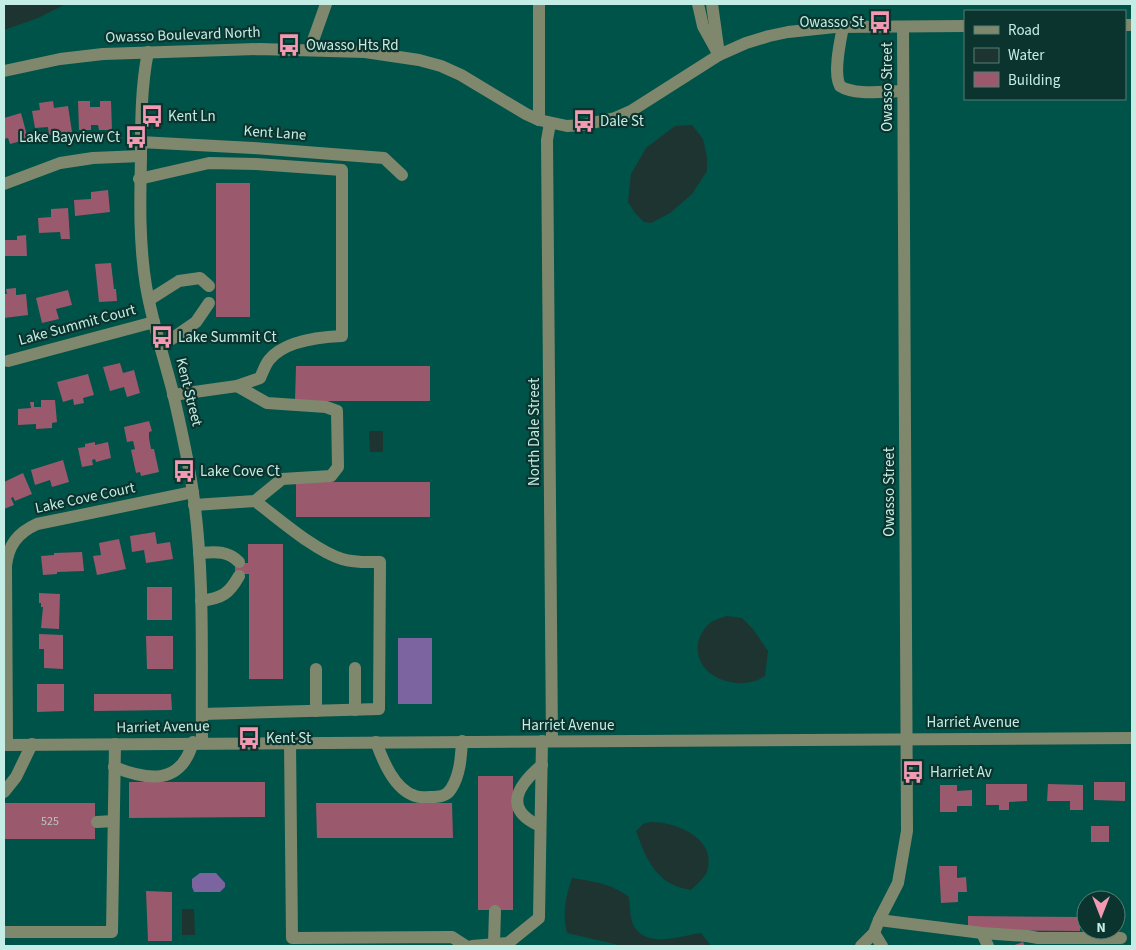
<svg xmlns="http://www.w3.org/2000/svg" width="1136" height="950" font-family="'Source Sans 3',sans-serif">
<rect width="100%" height="100%" fill="#005349"/>
<g fill="#7c64a1">
<rect x="398" y="638" width="34" height="66"/>
<path d="M200 873H216L225 883V887L220 892H194L192 887V879Z"/>
</g>
<g fill="#1e3430">
<path d="M4 4H66L38 18 4 30Z"/>
<path d="M692 125 703 139 707 157V171L692 194 670 213 651 223 644 222 635 213 628 202 631 174 646 148 675 126Z"/>
<path d="M369 431H383V452H370Z"/>
<path d="M727 616 742 618 753 629 768 651 765 676C762 677 759 680 755 681 730 689 694 674 698 644 699 637 703 629 709 624 713 620 721 618 727 616Z"/>
<path d="M651 822C677 822 718 839 707 872 704 878 696 885 691 890 657 885 647 861 636 831L643 824Z"/>
<path d="M572 878C593 881 612 884 629 897 630 906 630 921 635 928 650 948 680 936 701 933L711 946H623L567 933C562 914 566 896 572 878Z"/>
<path d="M182 909H194L195 935H182Z"/>
</g>
<g fill="#9b596d">
<path d="M53 101 54 108 68 106 72 132 49 135 48 127 35 128 32 111 40 110 39 103Z"/>
<path d="M78 101H90V107H100V101H111L112 130H99L98 125H91V130H79Z"/>
<path d="M21 113 28 139 10 144 8 138 4 139V118Z"/>
<rect x="216" y="183" width="34" height="134"/>
<path d="M108 190 110 212 75 216 74 200 91 199V192Z"/>
<path d="M68 208 70 239H61L60 232 39 233 38 218 51 217V209Z"/>
<path d="M26 235 27 256H4V240H17V236Z"/>
<path d="M111 263 114 289H116L117 301 99 302 95 264Z"/>
<path d="M16 288V295L26 294 28 315 4 318V294H7L6 289Z"/>
<path d="M68 290 72 305 56 309 59 319 42 323 36 298Z"/>
<path d="M120 363 123 373 134 370 140 393 127 397 124 387 110 391 103 367Z"/>
<path d="M296 366H430V401H295Z"/>
<path d="M88 374 94 395 83 398 84 403 74 405 73 399 63 402 57 382Z"/>
<path d="M41 400H55L57 422 52 423V428L36 429V424L18 425V409L31 408 30 402H34V407H41Z"/>
<path d="M149 421 152 431 149 432V438L151 449H154L159 472 141 476 140 472 136 473 131 450 135 449 133 441 127 442 124 427Z"/>
<path d="M95 442V445L108 442 111 458 96 462 95 459 92 460 93 465 82 467 78 448 85 447V444Z"/>
<path d="M63 460 69 482 52 487 50 480 35 485 31 470Z"/>
<path d="M23 473 32 494 15 501 13 497 11 498 14 505 4 509V482Z"/>
<rect x="296" y="482" width="134" height="35"/>
<path d="M155 532 157 544 170 542 173 559 146 563 144 550 132 552 130 536Z"/>
<path d="M119 539 126 569 97 575 93 556 101 555 99 543Z"/>
<path d="M248 544H283V679H249V574H235V563H248Z"/>
<path d="M82 552 84 571 57 572V574L43 575 41 556 54 555V553Z"/>
<rect x="147" y="587" width="25" height="33"/>
<path d="M39 593 60 594 59 629 41 628 43 607H41V603H39Z"/>
<path d="M39 634 63 635V669L44 668V649H39Z"/>
<path d="M146 636H173V669H147Z"/>
<path d="M37 684H64V711L37 712Z"/>
<path d="M94 694H171L172 710 94 711Z"/>
<rect x="478" y="776" width="35" height="134"/>
<path d="M129 782H265V817L129 818Z"/>
<path d="M1094 782H1125V801L1094 800Z"/>
<path d="M986 784H1027V801L1009 802V810H999V805H986Z"/>
<path d="M1048 784 1083 785V810H1070V801H1047Z"/>
<path d="M940 785H957V791L972 790V806H957V812H940Z"/>
<rect x="4" y="803" width="91" height="36"/>
<path d="M316 803H452L453 838H317Z"/>
<rect x="1091" y="826" width="18" height="16"/>
<path d="M939 866H957V878L966 877 967 892H958V902L941 903Z"/>
<path d="M146 891 172 892V941H148Z"/>
<path d="M968 916 1080 917V931L968 930Z"/>
<path d="M1023 942 1025 946H1012Z"/>
</g>
<g fill="none" stroke-linecap="round" stroke-linejoin="round">
<g stroke="#7f886d" stroke-width="12">
<path d="M698 4 703 26 719 55"/>
<path d="M712 4 718 47"/>
<path d="M1125 25H1132"/>
<path d="M843 27C840 42 833 73 840 86 855 96 886 91 903 91"/>
<path d="M310 49 326 4"/>
<path d="M148 52C141 86 141 123 141 158 140 201 139 243 146 286 152 321 163 355 172 389 180 423 188 458 193 493 205 575 201 659 202 742"/>
<path d="M4 71 60 59 103 54 259 49 365 52 419 60 441 66 461 75 526 114 539 120 567 126 583 125 615 118 631 111 719 55 746 43 769 36 788 32 835 27 965 26"/>
<path d="M539 120V4"/>
<path d="M550 123 547 140 552 741"/>
<path d="M140 142 253 148 384 158 402 175"/>
<path d="M139 179 209 163 256 164 342 170V336C319 337 284 341 269 360 265 365 263 372 260 378L237 386 173 395"/>
<path d="M4 184 60 163 93 158 141 156"/>
<path d="M149 300 179 281 200 278 209 286"/>
<path d="M160 347 196 322 209 303"/>
<path d="M8 361 154 322"/>
<path d="M194 505 255 501 282 479 331 476 338 467 337 411 326 407 267 403 237 386"/>
<path d="M199 553C215 552 227 550 239 562"/>
<path d="M201 601C222 598 229 594 239 576"/>
<path d="M316 669V711"/>
<path d="M355 710V668"/>
<path d="M202 714 379 709 380 562C367 562 355 563 342 559 315 551 278 518 255 501"/>
<path d="M290 742 292 938 452 937 466 946"/>
<path d="M376 742C383 761 394 789 415 796 420 798 425 797 430 797 438 797 446 797 451 789 460 775 461 758 462 741"/>
<path d="M7 744 6 566C8 546 17 533 37 524L193 492"/>
<path d="M4 745 1132 738"/>
<path d="M114 767C149 781 181 785 193 742"/>
<path d="M4 792 16 777 32 744"/>
<path d="M97 822 113 821"/>
<path d="M540 826C502 809 518 785 542 765"/>
<path d="M879 920 982 933 1027 936 1038 938H1121"/>
<path d="M4 932H112L115 744"/>
<path d="M874 933 882 946"/>
<path d="M982 933 988 946"/>
<path d="M494 944 495 911"/>
<path d="M472 946 508 943 539 918 542 741"/>
<path d="M861 946 874 933 879 920 898 883 907 831 903 27"/>
</g>
</g>
<defs>
<symbol id="bus-bare" viewBox="-9 -9 18 18"><path d="M-5-6H5V4H4V6H2V4H-2V6H-4V4H-5ZM-3.5-4V0h7V-4ZM-3.5 1.2v1.5H-2V1.2ZM2 1.2v1.5H3.5V1.2Z" fill="#f19ab2" stroke="#0c342e" stroke-width="2.5" paint-order="stroke"/></symbol>
</defs>
<g fill-rule="evenodd">
<use href="#bus-bare" x="864" y="6" width="32" height="32"/>
<use href="#bus-bare" x="273" y="29" width="32" height="32"/>
<use href="#bus-bare" x="136" y="100" width="32" height="32"/>
<use href="#bus-bare" x="568" y="105" width="32" height="32"/>
<use href="#bus-bare" x="120" y="121" width="32" height="32"/>
<use href="#bus-bare" x="146" y="321" width="32" height="32"/>
<use href="#bus-bare" x="168" y="455" width="32" height="32"/>
<use href="#bus-bare" x="233" y="722" width="32" height="32"/>
<use href="#bus-bare" x="897" y="756" width="32" height="32"/>
</g>
<g text-anchor="middle" dominant-baseline="central" stroke-width="4.5" stroke-linejoin="round" paint-order="stroke">
<g font-size="12" fill="#b9c8c7">
<text x="50" y="821">525</text>
</g>
<g font-size="15" fill="#c3ede5" stroke="#0c342e" text-anchor="start">
<text x="864" y="22" text-anchor="end">Owasso St</text>
<text x="306" y="45">Owasso Hts Rd</text>
<text x="168" y="116">Kent Ln</text>
<text x="600" y="121">Dale St</text>
<text x="120" y="137" text-anchor="end">Lake Bayview Ct</text>
<text x="178" y="337">Lake Summit Ct</text>
<text x="200" y="471">Lake Cove Ct</text>
<text x="266" y="738">Kent St</text>
<text x="930" y="772">Harriet Av</text>
</g>
<g font-size="15" fill="#c3ede5" stroke="#0c342e">
<text transform="translate(183 35) rotate(-2)">Owasso Boulevard North</text>
<text transform="translate(887 87) rotate(-90)">Owasso Street</text>
<text transform="translate(275 133) rotate(4)">Kent Lane</text>
<text transform="translate(77 325) rotate(-15)">Lake Summit Court</text>
<text transform="translate(189 392) rotate(76)">Kent Street</text>
<text transform="translate(534 432) rotate(-90)">North Dale Street</text>
<text transform="translate(889 492) rotate(-90)">Owasso Street</text>
<text transform="translate(85 498) rotate(-12)">Lake Cove Court</text>
<text x="973" y="722">Harriet Avenue</text>
<text x="568" y="725">Harriet Avenue</text>
<text transform="translate(163 727) rotate(-1)">Harriet Avenue</text>
</g>
</g>
<rect width="1136" height="950" fill="none" stroke="#c3ede5" stroke-width="10"/>
<rect x="964" y="10" width="162" height="90" fill="#0c342e" stroke="#557e77"/>
<rect x="974" y="26" width="25" height="8" fill="#7f886d" stroke="#557e77"/>
<text x="1008" y="35" font-size="15" fill="#c3ede5">Road</text>
<rect x="974" y="48" width="25" height="15" fill="#1e3430" stroke="#557e77"/>
<text x="1008" y="60" font-size="15" fill="#c3ede5">Water</text>
<rect x="974" y="72" width="25" height="15" fill="#9b596d" stroke="#557e77"/>
<text x="1008" y="85" font-size="15" fill="#c3ede5">Building</text>
<g transform="translate(1101 915) rotate(180)"><circle r="24" fill="#0c342e" stroke="#557e77"/>
<path d="M0-4L9 19L0 12L-9 19Z" fill="#f19ab2"/>
<text y="-8" font-size="14" font-weight="bold" text-anchor="middle" fill="#c3ede5">N</text>
</g>
</svg>
